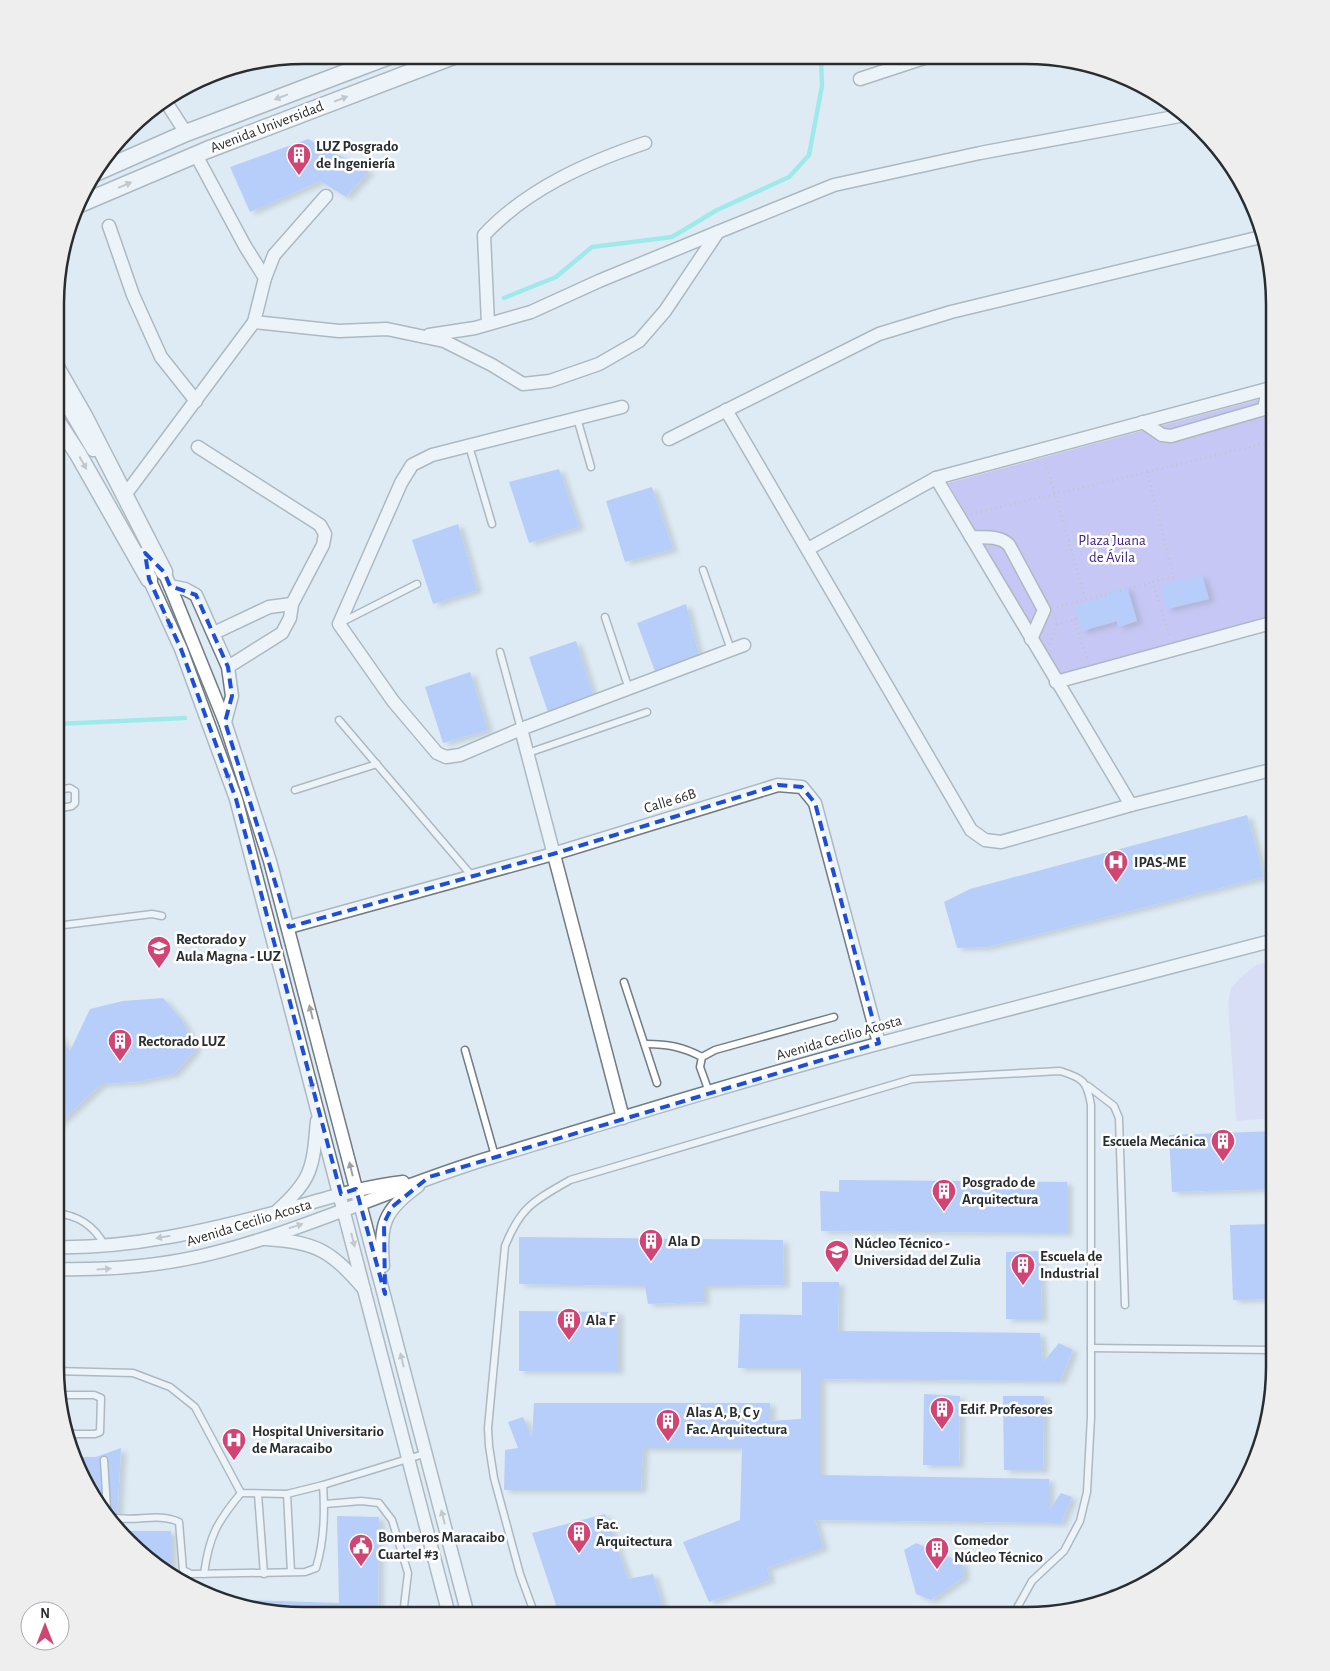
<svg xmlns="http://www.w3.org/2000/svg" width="1330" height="1671" font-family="'Alegreya Sans',sans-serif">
<defs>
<filter id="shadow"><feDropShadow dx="5.5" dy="3" stdDeviation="2.5" flood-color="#0004"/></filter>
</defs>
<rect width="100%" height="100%" fill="#deebf4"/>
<path fill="#d3cffb" d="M1275 960V1118L1236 1121 1228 1004 1231 988 1240 978 1256 965Z"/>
<path fill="#a89bf4" d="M1275 395V615L1059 674 948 483Z"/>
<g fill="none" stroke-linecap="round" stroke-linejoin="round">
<g stroke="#51e9e1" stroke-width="4.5">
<path d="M504 298 556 277 592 247 672 237 717 210 789 177 809 155 822 86 821 56"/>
<path d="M56 724 185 718"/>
</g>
</g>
<g fill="#86acff" filter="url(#shadow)">
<path d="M308 139 369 171 346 197 320 181 250 212 230 167Z"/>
<path d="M559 469 579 527 529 543 509 482Z"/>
<path d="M652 487 673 549 625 562 606 501Z"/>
<path d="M458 524 477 590 433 604 412 540Z"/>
<path d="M1202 575 1209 599 1167 609 1160 585Z"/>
<path d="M1127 587 1137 621 1118 627 1117 621 1082 631 1074 606 1108 597 1107 591Z"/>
<path d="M686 604 700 660 657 677 637 623Z"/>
<path d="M576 641 595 701 549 715 529 657Z"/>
<path d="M470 672 488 730 443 743 425 687Z"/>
<path d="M1247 815 1264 877 987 947 957 948 944 902 970 889Z"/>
<path d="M163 998 182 1020 196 1049 174 1074 136 1082 101 1084 55 1127 56 1032 70 1051 90 1009 123 1001Z"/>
<path d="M1275 1131V1189L1172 1192 1169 1135Z"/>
<path d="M839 1180 1067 1182V1233L821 1231 820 1191 839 1192Z"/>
<path d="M1275 1224V1299L1233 1300 1230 1225Z"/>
<path d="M519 1237 783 1240 784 1285 704 1286V1302L648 1304 645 1286 519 1284Z"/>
<path d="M1040 1251 1042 1319H1006V1252Z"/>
<path d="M802 1282H839L838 1331 1040 1333 1043 1362 1059 1343 1073 1350 1060 1381 820 1379V1475L1049 1479V1510L1061 1493 1072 1497 1061 1523 815 1520 823 1548 767 1568 770 1580 709 1602 683 1542 740 1520 742 1448H643L641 1490H504L505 1450 518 1448 508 1422 523 1417 532 1437 534 1403H770V1421L801 1419V1368H738L740 1314 802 1315Z"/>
<path d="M519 1311 618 1312V1371H519Z"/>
<path d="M924 1394 960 1396 959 1465H923Z"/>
<path d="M1003 1396H1044L1043 1470H1004Z"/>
<path d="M121 1448 117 1519 116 1529 88 1491 74 1457H96Z"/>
<path d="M605 1514 628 1579 653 1574 665 1615H544L543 1612 556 1605 532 1533Z"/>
<path d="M337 1516 379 1517 378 1615H288L224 1603 217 1599 339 1603Z"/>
<path d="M117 1531H171V1577L166 1574Z"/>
<path d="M916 1543 963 1563 964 1577 931 1600 916 1594 904 1550Z"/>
</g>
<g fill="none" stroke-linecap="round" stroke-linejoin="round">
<defs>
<g id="service">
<path d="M577 418 591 467"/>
<path d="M469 446 492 524"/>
<path d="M703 570 731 650"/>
<path d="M605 617 629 689"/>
<path d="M342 622 417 584"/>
<path d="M500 652 521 729"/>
<path d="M339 720 472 876"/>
<path d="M528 753 647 712"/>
<path d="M295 790 377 764"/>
<path d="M56 809 72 806 75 803V791L70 788 56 790"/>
<path d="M56 926 152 914 162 916"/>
<path d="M624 982 657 1083"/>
<path d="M646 1044C668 1044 683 1047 702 1057"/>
<path d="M465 1050 495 1156"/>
<path d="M1088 1086 1114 1106 1119 1118 1125 1305"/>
<path d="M709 1092 700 1067 702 1057 715 1050 834 1017"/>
<path d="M55 1213C78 1215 94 1225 105 1246"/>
<path d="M1091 1348 1274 1350"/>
<path d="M55 1371 133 1373 170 1387 195 1407 241 1493 287 1494 323 1485 427 1453"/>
<path d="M59 1395H94L101 1398 100 1432 95 1434H65"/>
<path d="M104 1460 107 1509 111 1517C133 1523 158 1512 179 1522L183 1570 191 1574 305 1572 316 1568C324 1542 325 1512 323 1485"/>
<path d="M258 1494 264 1574"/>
<path d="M287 1494 291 1572"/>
<path d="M325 1504 361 1501 379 1503 392 1520 408 1573 403 1615"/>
<path d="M204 1574C209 1536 217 1522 241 1493"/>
<path d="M535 1615 520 1574 494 1478 489 1446 488 1428 505 1246C521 1206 534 1201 570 1180L912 1079 1060 1071C1083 1078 1087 1081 1091 1105V1417L1087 1492 1080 1521 1064 1551 1032 1581 1013 1615"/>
</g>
<g id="minor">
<path d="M860 79 927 57"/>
<path d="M166 102 186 133"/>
<path d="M196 155 245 246 265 278 254 322"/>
<path d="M109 226 133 295 161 357 196 401"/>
<path d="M265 278 274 255 326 196"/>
<path d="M488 324 484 235C527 189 586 163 645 143"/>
<path d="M429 335 475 328 531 312 599 281 718 232"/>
<path d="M57 389 93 450"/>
<path d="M622 407 432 455 412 465 401 483 339 624 393 701 437 753 446 757 460 755 521 729 744 645"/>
<path d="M726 410 971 830 985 840 1001 842 1131 805"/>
<path d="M1143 422 1162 435 1171 436 1264 409 1268 389"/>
<path d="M669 439 879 334 951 312 1265 236"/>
<path d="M198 447 320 525 325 534 323 545 292 604 269 607 214 633"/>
<path d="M936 478 1131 805 1275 769"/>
<path d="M125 495 254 322 339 331 387 329 444 341 492 365 523 384 550 381 599 364 639 341 665 311 718 232 834 185 980 153 1185 115"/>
<path d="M971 537C984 538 1000 535 1009 545L1044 610 1031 639"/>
<path d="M808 549 936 478 1275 387"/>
<path d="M145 553 149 579 181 649 236 799 449 1615"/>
<path d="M157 565 164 572 170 586 225 722 270 861 468 1615"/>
<path d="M170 586 185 589 196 595 228 667 232 696 225 722"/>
<path d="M228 667 282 633 290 618 292 604"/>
<path d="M1056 682 1275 622"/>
<path d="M521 729 623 1118"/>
<path d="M289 927 553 854 778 785 802 787 815 803 879 1043"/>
<path d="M278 1210C313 1179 313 1166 317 1121"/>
<path d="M266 1239C317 1242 331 1251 364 1289"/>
<path d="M55 1247C129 1249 205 1231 277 1212 319 1201 359 1187 403 1182"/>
<path d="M383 1266C380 1224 383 1211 418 1186"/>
<path d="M55 1269C104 1270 153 1267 201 1256 301 1233 397 1185 496 1156 624 1117 751 1078 881 1043 1012 1008 1143 974 1275 940"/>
<path d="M1263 1440 1265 1434"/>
<path d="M1114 1596 1115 1597"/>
</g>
<g id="tertiary">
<path d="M93 174 186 133 392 55"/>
<path d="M80 204 207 150 456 55"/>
<path d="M57 369 84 416 164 572"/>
<path d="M57 422 78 454 149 579"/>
</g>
</defs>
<use href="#service" stroke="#717c84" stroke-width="9"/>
<use href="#minor" stroke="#717c84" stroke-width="15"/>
<use href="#tertiary" stroke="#717c84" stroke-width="19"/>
<g stroke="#929ba2" stroke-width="2.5" stroke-dasharray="1 4" stroke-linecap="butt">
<path d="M1046 463 1085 598"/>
<path d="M1147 472 1275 441"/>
<path d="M971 514 1147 472 1174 577 1153 582 1170 638"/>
<path d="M1069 541 1092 535"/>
<path d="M1057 607 1153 582"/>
<path d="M1055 618 1057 625"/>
<path d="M1074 619 1088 661"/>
<path d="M1050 644 1057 625 1078 618"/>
</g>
<use href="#service" stroke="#fff" stroke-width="6"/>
<use href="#minor" stroke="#fff" stroke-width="12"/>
<use href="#tertiary" stroke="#fff" stroke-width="16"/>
</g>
<defs><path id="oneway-solid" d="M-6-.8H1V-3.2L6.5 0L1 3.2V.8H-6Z" transform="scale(1.25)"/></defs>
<g fill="#9ea0a2">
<use href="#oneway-solid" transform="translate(281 97) rotate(159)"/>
<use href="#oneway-solid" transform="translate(341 99) rotate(-21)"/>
<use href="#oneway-solid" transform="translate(125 185) rotate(-23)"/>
<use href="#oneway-solid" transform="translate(83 463) rotate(61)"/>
<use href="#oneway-solid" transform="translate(169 623) rotate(65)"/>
<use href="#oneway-solid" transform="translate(227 774) rotate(70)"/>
<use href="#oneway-solid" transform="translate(311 1012) rotate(-104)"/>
<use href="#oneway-solid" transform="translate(311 1083) rotate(75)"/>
<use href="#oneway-solid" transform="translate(351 1169) rotate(-104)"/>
<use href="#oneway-solid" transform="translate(296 1226) rotate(-18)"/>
<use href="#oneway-solid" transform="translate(163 1237) rotate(170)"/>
<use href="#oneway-solid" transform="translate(353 1240) rotate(76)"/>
<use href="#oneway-solid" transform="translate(104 1269) rotate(-4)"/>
<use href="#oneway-solid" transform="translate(402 1360) rotate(-104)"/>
<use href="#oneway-solid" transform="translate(443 1517) rotate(-104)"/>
</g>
<path d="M0 0H1330V1671H0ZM145 553 164 572 170 586 196 595 228 667 232 696 225 722 289 927 553 854 778 785 802 787 815 803 879 1043 429 1177 392 1207 384 1223 385 1294 356 1189 341 1194 236 799 181 649 149 579Z" fill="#deebf4" fill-opacity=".55" fill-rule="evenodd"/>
<path fill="none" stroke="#1d4ed8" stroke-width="4" stroke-dasharray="10 6" stroke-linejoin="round" d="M145 553 164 572 170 586 196 595 228 667 232 696 225 722 289 927 553 854 778 785 802 787 815 803 879 1043 429 1177 392 1207 384 1223 385 1294 356 1189 341 1194 236 799 181 649 149 579Z"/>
<defs>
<symbol id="building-pin" viewBox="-11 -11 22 30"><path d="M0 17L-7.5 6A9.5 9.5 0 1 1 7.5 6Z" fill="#d14473" stroke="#fff"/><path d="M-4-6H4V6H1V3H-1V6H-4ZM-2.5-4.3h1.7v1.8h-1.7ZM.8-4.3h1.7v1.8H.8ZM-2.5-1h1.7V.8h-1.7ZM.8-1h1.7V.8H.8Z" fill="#fff"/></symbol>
<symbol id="hospital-pin" viewBox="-11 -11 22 30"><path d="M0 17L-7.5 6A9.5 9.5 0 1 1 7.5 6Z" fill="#d14473" stroke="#fff"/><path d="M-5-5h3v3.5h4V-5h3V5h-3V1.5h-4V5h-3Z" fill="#fff"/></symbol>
<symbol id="university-pin" viewBox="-11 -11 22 30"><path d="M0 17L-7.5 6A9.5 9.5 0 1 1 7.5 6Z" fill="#d14473" stroke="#fff"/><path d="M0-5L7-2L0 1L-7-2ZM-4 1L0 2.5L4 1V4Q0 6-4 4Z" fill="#fff"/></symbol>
<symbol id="civic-pin" viewBox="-11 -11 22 30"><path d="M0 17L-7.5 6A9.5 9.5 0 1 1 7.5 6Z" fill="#d14473" stroke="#fff"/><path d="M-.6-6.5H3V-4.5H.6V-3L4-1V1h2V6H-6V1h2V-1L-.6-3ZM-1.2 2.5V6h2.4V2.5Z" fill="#fff"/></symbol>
</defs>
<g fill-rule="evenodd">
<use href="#building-pin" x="285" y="141" width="28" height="38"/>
<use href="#hospital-pin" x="1102" y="848" width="28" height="38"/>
<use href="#university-pin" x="145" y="934" width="28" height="38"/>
<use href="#building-pin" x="106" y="1027" width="28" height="38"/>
<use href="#building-pin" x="1209" y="1127" width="28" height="38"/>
<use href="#building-pin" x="930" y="1177" width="28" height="38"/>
<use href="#building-pin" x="637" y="1227" width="28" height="38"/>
<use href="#university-pin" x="823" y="1238" width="28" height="38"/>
<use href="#building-pin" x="1009" y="1251" width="28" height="38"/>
<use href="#building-pin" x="555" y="1306" width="28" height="38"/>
<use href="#building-pin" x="928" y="1395" width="28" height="38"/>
<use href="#building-pin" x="654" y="1407" width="28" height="38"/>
<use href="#hospital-pin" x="220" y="1426" width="28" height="38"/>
<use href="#building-pin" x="565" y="1519" width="28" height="38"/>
<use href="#civic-pin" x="347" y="1532" width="28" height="38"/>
<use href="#building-pin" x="923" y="1535" width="28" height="38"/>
</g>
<g text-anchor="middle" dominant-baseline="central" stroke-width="5" stroke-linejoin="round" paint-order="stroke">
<g font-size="15" fill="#282d30" stroke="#fff">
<text transform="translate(267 127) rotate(-21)">Avenida Universidad</text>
<text transform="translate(670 801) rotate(-17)">Calle 66B</text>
<text transform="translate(839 1038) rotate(-16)">Avenida Cecilio Acosta</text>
<text transform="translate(249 1223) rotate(-17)">Avenida Cecilio Acosta</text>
</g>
<g font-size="15" font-weight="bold" fill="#282d30" stroke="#fff" text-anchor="start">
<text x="316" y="146">LUZ Posgrado<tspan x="316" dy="17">de Ingeniería</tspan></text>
<text x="1134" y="862">IPAS-ME</text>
<text x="176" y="939">Rectorado y<tspan x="176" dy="17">Aula Magna - LUZ</tspan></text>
<text x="138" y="1041">Rectorado LUZ</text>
<text x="1206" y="1141" text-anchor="end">Escuela Mecánica</text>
<text x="962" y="1182">Posgrado de<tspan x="962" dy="17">Arquitectura</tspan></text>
<text x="668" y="1241">Ala D</text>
<text x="854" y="1243">Núcleo Técnico -<tspan x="854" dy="17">Universidad del Zulia</tspan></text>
<text x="1040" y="1256">Escuela de<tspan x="1040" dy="17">Industrial</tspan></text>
<text x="586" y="1320">Ala F</text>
<text x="960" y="1409">Edif. Profesores</text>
<text x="686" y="1412">Alas A, B, C y<tspan x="686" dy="17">Fac. Arquitectura</tspan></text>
<text x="252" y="1431">Hospital Universitario<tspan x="252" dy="17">de Maracaibo</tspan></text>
<text x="596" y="1524">Fac.<tspan x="596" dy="17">Arquitectura</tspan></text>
<text x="378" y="1537">Bomberos Maracaibo<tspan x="378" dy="17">Cuartel #3</tspan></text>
<text x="954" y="1540">Comedor<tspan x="954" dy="17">Núcleo Técnico</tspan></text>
</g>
<g font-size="15" fill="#402287" stroke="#fff">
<text x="1112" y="540">Plaza Juana<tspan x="1112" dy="17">de Ávila</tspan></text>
</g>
</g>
<path d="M0 0H1330V1671H0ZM304 64H1026A240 240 0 0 1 1266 304V1367A240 240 0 0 1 1026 1607H304A240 240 0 0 1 64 1367V304A240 240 0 0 1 304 64Z" fill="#eee" fill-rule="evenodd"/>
<path fill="none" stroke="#282d30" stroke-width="2.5" d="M304 64H1026A240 240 0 0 1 1266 304V1367A240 240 0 0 1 1026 1607H304A240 240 0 0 1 64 1367V304A240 240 0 0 1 304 64Z"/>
<g transform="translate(45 1626)"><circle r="24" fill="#ffffff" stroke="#a9abac"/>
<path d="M0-4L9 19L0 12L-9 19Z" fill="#d14473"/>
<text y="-8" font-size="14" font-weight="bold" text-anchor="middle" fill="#282d30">N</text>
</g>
</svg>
